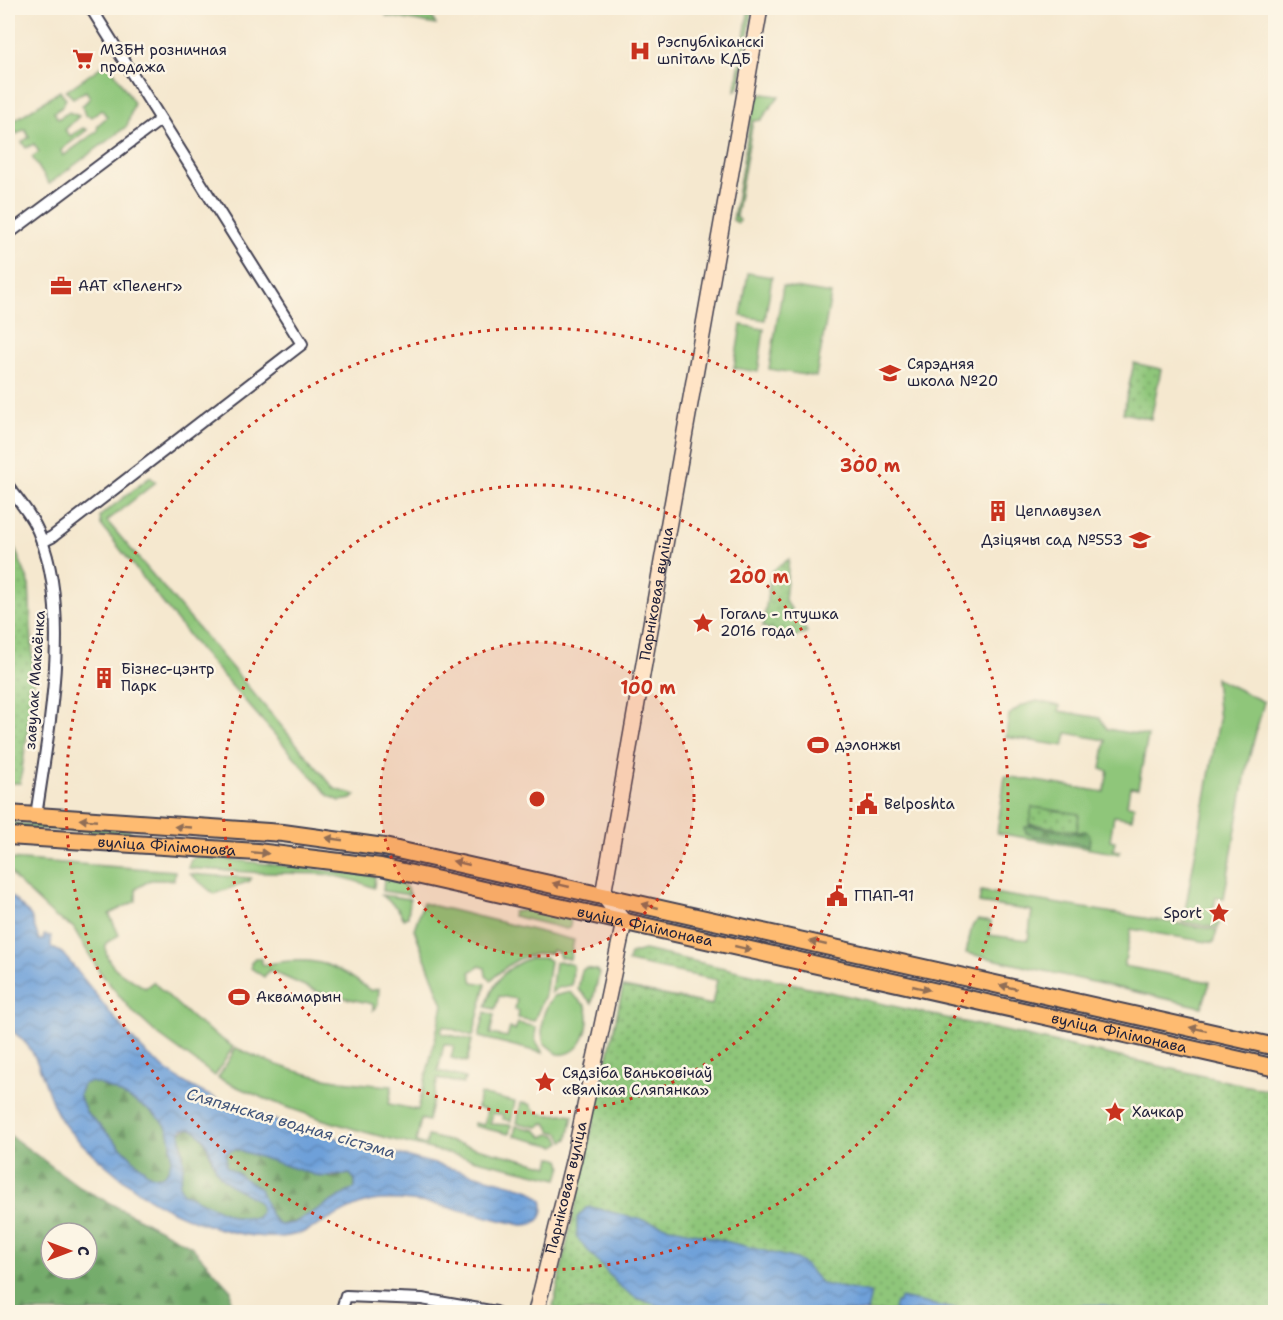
<svg xmlns="http://www.w3.org/2000/svg" width="1283" height="1320" font-family="'Shantell Sans',sans-serif">
<defs>
<pattern id="forest-firs" width="22" height="20" patternUnits="userSpaceOnUse" patternTransform="scale(1.5)"><rect width="22" height="20" fill="#73ab6a"/><path d="M5 1l3.5 6h-7zM16 11l3.5 6h-7z" fill="#5e8b58"/></pattern>
<pattern id="park-dots" width="8" height="8" patternUnits="userSpaceOnUse" patternTransform="scale(1.5)"><rect width="8" height="8" fill="#8fc67a"/><path d="M2 2h.1M6 6h.1" fill="none" stroke="#74a065" stroke-width="1.8" stroke-linecap="round"/></pattern>
<pattern id="water-waves" width="16" height="10" patternUnits="userSpaceOnUse" patternTransform="scale(1.5)"><rect width="16" height="10" fill="#6ea0d9"/><path d="M0 5q4-4 8 0t8 0" fill="none" stroke="#5a82b1"/></pattern>
</defs>
<rect width="100%" height="100%" fill="#fcf5e5"/>
<filter id="ink" filterUnits="userSpaceOnUse"><feTurbulence type="fractalNoise" baseFrequency=".0167" numOctaves="2"/><feDisplacementMap in="SourceGraphic" scale="12" xChannelSelector="R" yChannelSelector="G"/><feConvolveMatrix kernelMatrix="1 2 1 2 8 2 1 2 1" color-interpolation-filters="sRGB"/></filter>
<filter id="wash" filterUnits="userSpaceOnUse"><feTurbulence type="fractalNoise" baseFrequency=".008" numOctaves="4" result="noise"/><feDisplacementMap in="SourceGraphic" scale="24" xChannelSelector="R" yChannelSelector="G"/><feGaussianBlur stdDeviation="1.35" result="paint"/><feColorMatrix in="noise" values="0 0 0 0 0 0 0 0 0 0 0 0 0 0 0 0 0 1.4 0 .05"/><feComposite in="paint" operator="in"/></filter>
<g filter="url(#wash)">
<rect width="100%" height="100%" fill="#f5e8cf"/>
<g fill="#8fc67a" stroke="#58745a" stroke-width="1.5">
<path d="M749 8H753L739 87 735 91Z"/>
<path d="M108 62 134 103 127 126 49 184 32 157 39 152 34 144 26 148 22 142 29 137 25 129 17 134 9 124 60 91 66 99 61 108 54 112 58 119 69 112 79 116 65 130 70 136 83 128 87 130 61 150 63 156 97 131 98 125 107 117 102 110 92 117 85 115 82 106 90 98 86 91 73 98 66 91Z"/>
<path d="M763 94 779 96 761 120 753 121 736 216 740 221 738 223 733 220 754 99Z"/>
<path d="M748 273 772 277 765 320 741 316Z"/>
<path d="M783 286 831 294 816 377 769 369Z"/>
<path d="M741 325 764 329 758 372 734 368Z"/>
<path d="M150 477 156 482 107 521 335 789 356 795 352 799 340 801 329 796 200 650 101 525 100 516Z"/>
<path d="M1215 678 1264 702 1247 766 1224 898 1216 897 1213 912 1221 914 1218 928 1183 922 1219 720Z"/>
<path d="M1037 701 1060 706 1059 711 1100 718 1107 729 1148 736 1138 788 1130 787 1127 805 1134 806 1132 819 1114 816 1110 840 1115 841 1113 850 1120 851 1119 854 997 833 1005 776 1104 792 1108 771 1101 769 1106 740 1067 733 1064 746 1006 737 1009 715 1021 706Z"/>
<path d="M8 823 130 830V834L8 827Z"/>
<path d="M198 856 375 876 374 888C332 870 311 874 268 873 241 872 214 870 188 868L191 859Z"/>
<path d="M8 859 175 871 174 880H150L136 889V901L109 914 119 935 106 943C103 968 126 975 145 988L153 982 193 1019 233 1047 215 1076 156 1033 131 1010 99 971 73 927 55 917 16 880 8 868Z"/>
<path d="M190 874 251 878 250 881 214 894Z"/>
<path d="M384 878C395 880 407 883 410 895L383 891Z"/>
<path d="M981 891 1217 930 1213 943 1131 929 1124 966 1210 982 1202 1007 966 953 972 926 978 920 991 922 989 935 1028 940 1032 911 979 903Z"/>
<path d="M382 895 410 899 408 916 404 919 398 909Z"/>
<path d="M423 903 574 940 570 959 560 957 558 952 552 950 551 953C523 953 510 962 491 980L486 976 485 968 480 966 470 972 473 982 486 984 473 1036 443 1026 441 1033 472 1040 467 1062 451 1058 454 1046 444 1044 438 1071 465 1078 463 1084 438 1078 428 1121 421 1119 416 1142 426 1145 428 1136 549 1166 551 1157 560 1160 562 1166 558 1179C442 1151 325 1130 218 1078L236 1048C293 1074 330 1082 392 1086L389 1104 418 1110 443 1005 414 929Z"/>
<path d="M532 909 571 917 570 928 566 929 513 916V912Z"/>
<path d="M255 958H260L263 965C310 955 333 961 371 991L379 988 378 1004 373 1010V1004L318 992 269 970 264 977 251 968V962Z"/>
<path d="M530 958H546L550 961 545 995 534 1021 518 1018 519 1011 515 1009 517 999 499 996 495 1009 486 1007C493 982 505 967 530 958Z"/>
<path d="M559 961 573 965 572 985 558 988 551 993 555 962Z"/>
<path d="M586 968 597 970 599 974 592 1003 578 989 582 970Z"/>
<path d="M570 992 586 1006C593 1025 582 1057 558 1054L544 1043C539 1025 542 1010 554 996Z"/>
<path d="M485 1012 494 1015 490 1034 507 1037 510 1028 515 1030 518 1023 536 1027 535 1039 543 1053 479 1037Z"/>
<path d="M480 1094 515 1102 511 1121 503 1119V1115L493 1113 490 1124 511 1125 509 1134 474 1126V1123L484 1125 487 1110 477 1108Z"/>
<path d="M521 1103 530 1104C540 1122 556 1111 573 1115L568 1139 564 1141 560 1133 551 1131 546 1123 538 1127 517 1123Z"/>
<path d="M516 1126 536 1130 543 1137 550 1134 557 1135 561 1142 555 1146 514 1136Z"/>
</g>
<g fill="url(#forest-firs)" stroke="#4a6652" stroke-width="1.5" fill-rule="evenodd">
<path d="M1031 826 1072 833 1085 831 1090 835 1089 846 1034 836 1026 833 1025 827Z"/>
<path d="M89 1081C105 1083 158 1112 166 1126 175 1141 176 1192 146 1172L86 1112 79 1095 83 1084Z"/>
<path d="M190 1128C210 1137 206 1154 217 1170 228 1186 247 1190 260 1205L261 1212 257 1218 234 1217 183 1193 179 1185 184 1155 180 1133Z"/>
<path d="M8 1134 81 1188 191 1246 231 1290 230 1312H8ZM51 1233H87V1269H51Z"/>
<path d="M230 1150 246 1151 331 1178 350 1174 355 1180V1188L298 1221 280 1225 271 1216 260 1189 226 1166 225 1156Z"/>
</g>
<g fill="url(#park-dots)" stroke="#58745a" stroke-width="1.5">
<path d="M388 8H427L436 25 386 16Z"/>
<path d="M1134 363 1161 369 1151 419 1123 413Z"/>
<path d="M8 533 29 582 34 687 20 783H8Z"/>
<path d="M789 559 785 600 807 632 793 638 763 627 771 572Z"/>
<path d="M1032 807 1079 814 1077 831 1029 824Z"/>
<path d="M644 950 1275 1092V1312H568L553 1307 623 987 712 1005 717 980 628 962 630 954Z"/>
</g>
<g fill="url(#water-waves)" stroke="#48618a" stroke-width="1.5" fill-rule="evenodd">
<path d="M8 893 31 916 39 940H43L44 935 51 936V947L62 953C98 993 128 1045 173 1075 204 1097 246 1110 282 1123L528 1189 542 1200C546 1216 538 1226 522 1225 476 1216 427 1197 380 1200 351 1202 327 1224 301 1233 256 1248 174 1218 138 1191 118 1176 78 1143 64 1124 41 1093 45 1048 8 1029ZM89 1082C105 1083 158 1112 166 1126 175 1141 176 1192 146 1172L86 1112 79 1095 83 1084ZM190 1128C211 1137 208 1157 219 1174 229 1189 249 1192 260 1204L261 1212 257 1218 234 1217 183 1193 179 1185 184 1165 180 1133 182 1129ZM235 1149 321 1177 350 1174 355 1180V1188L294 1223 280 1225 271 1216 260 1189 226 1166V1153Z"/>
<path d="M591 1207 796 1259 805 1265 822 1284 871 1293 867 1312H684L659 1306 636 1298 619 1286 577 1238V1218L586 1208Z"/>
<path d="M900 1298 970 1312H897L894 1309 896 1302H899Z"/>
<path d="M1079 1305H1104L1134 1312H1039Z"/>
</g>
</g>
<g filter="url(#ink)">
<g fill="none" stroke-linecap="round" stroke-linejoin="round">
<defs>
<g id="street">
<path d="M8 234 160 120"/>
<path d="M8 486C19 501 33 517 40 536 72 615 48 733 36 816"/>
<path d="M42 542 52 537 302 344 91 8"/>
<path d="M341 1312 346 1296 422 1299 496 1312"/>
</g>
<g id="secondary">
<path id="s1" d="M536 1312 574 1158 624 922 603 895 760 8"/>
</g>
<g id="primary">
<path d="M8 814 283 833 384 847 1276 1047"/>
<path id="s2" d="M8 836 257 852 381 867 1276 1068"/>
</g>
</defs>
<use href="#street" stroke="#424051" stroke-width="14"/>
<use href="#secondary" stroke="#424051" stroke-width="18"/>
<use href="#primary" stroke="#424051" stroke-width="20"/>
<use href="#street" stroke="#fff" stroke-width="10"/>
<use href="#secondary" stroke="#ffe4c6" stroke-width="15"/>
<use href="#primary" stroke="#febb71" stroke-width="16"/>
</g>
<defs><path id="oneway-solid" d="M-6-.8H1V-3.2L6.5 0L1 3.2V.8H-6Z" transform="scale(1.5)"/></defs>
<g fill="#906e56">
<use href="#oneway-solid" transform="translate(88 820) rotate(-175)"/>
<use href="#oneway-solid" transform="translate(183 827) rotate(-177)"/>
<use href="#oneway-solid" transform="translate(334 839) rotate(-172)"/>
<use href="#oneway-solid" transform="translate(260 853) rotate(5)"/>
<use href="#oneway-solid" transform="translate(461 863) rotate(-167)"/>
<use href="#oneway-solid" transform="translate(561 885) rotate(-167)"/>
<use href="#oneway-solid" transform="translate(650 906) rotate(-167)"/>
<use href="#oneway-solid" transform="translate(818 943) rotate(-167)"/>
<use href="#oneway-solid" transform="translate(743 948) rotate(13)"/>
<use href="#oneway-solid" transform="translate(1008 987) rotate(-167)"/>
<use href="#oneway-solid" transform="translate(921 988) rotate(13)"/>
<use href="#oneway-solid" transform="translate(1198 1029) rotate(-168)"/>
</g>
</g>
<circle cx="537" cy="799" r="157" fill="#c8321e" fill-opacity=".12"/>
<g fill="none" stroke="#c8321e" stroke-width="3" stroke-dasharray="3 6">
<circle cx="537" cy="799" r="157"/>
<circle cx="537" cy="799" r="314"/>
<circle cx="537" cy="799" r="471"/>
</g>
<defs>
<symbol id="hospital-bare" viewBox="-9 -9 18 18"><path d="M-5-5h3v3.5h4V-5h3V5h-3V1.5h-4V5h-3Z" fill="#c8321e" stroke="#fcf5e5" stroke-width="2.5" paint-order="stroke"/></symbol>
<symbol id="supermarket-bare" viewBox="-9 -9 18 18"><path d="M-6-5.5h2.5l.6 2H6L4.5 2H-2.5L-4.4-4H-6ZM-1.5 3.2a1.3 1.3 0 1 0 .1 0ZM3 3.2a1.3 1.3 0 1 0 .1 0Z" fill="#c8321e" stroke="#fcf5e5" stroke-width="2.5" paint-order="stroke"/></symbol>
<symbol id="office-bare" viewBox="-9 -9 18 18"><path d="M-6-3h4V-5.5h4V-3h4V5H-6ZM-1-4.5V-3h2v-1.5ZM-6 0V1H6V0Z" fill="#c8321e" stroke="#fcf5e5" stroke-width="2.5" paint-order="stroke"/></symbol>
<symbol id="school-bare" viewBox="-9 -9 18 18"><path d="M0-5L7-2L0 1L-7-2ZM-4 1L0 2.5L4 1V4Q0 6-4 4Z" fill="#c8321e" stroke="#fcf5e5" stroke-width="2.5" paint-order="stroke"/></symbol>
<symbol id="building-bare" viewBox="-9 -9 18 18"><path d="M-4-6H4V6H1V3H-1V6H-4ZM-2.5-4.3h1.7v1.8h-1.7ZM.8-4.3h1.7v1.8H.8ZM-2.5-1h1.7V.8h-1.7ZM.8-1h1.7V.8H.8Z" fill="#c8321e" stroke="#fcf5e5" stroke-width="2.5" paint-order="stroke"/></symbol>
<symbol id="sight-bare" viewBox="-9 -9 18 18"><path d="M0-6L1.8-2.2L6-1.7L2.9 1.2L3.7 5.4L0 3.3L-3.7 5.4L-2.9 1.2L-6-1.7L-1.8-2.2Z" fill="#c8321e" stroke="#fcf5e5" stroke-width="2.5" paint-order="stroke"/></symbol>
<symbol id="stadium-bare" viewBox="-9 -9 18 18"><path d="M0-5a6.5 5 0 1 0 0 10a6.5 5 0 1 0 0-10ZM-3.5-1.8h7v3.6h-7Z" fill="#c8321e" stroke="#fcf5e5" stroke-width="2.5" paint-order="stroke"/></symbol>
<symbol id="civic-bare" viewBox="-9 -9 18 18"><path d="M-.6-6.5H3V-4.5H.6V-3L4-1V1h2V6H-6V1h2V-1L-.6-3ZM-1.2 2.5V6h2.4V2.5Z" fill="#c8321e" stroke="#fcf5e5" stroke-width="2.5" paint-order="stroke"/></symbol>
</defs>
<g fill-rule="evenodd">
<use href="#hospital-bare" x="625" y="36" width="30" height="30"/>
<use href="#supermarket-bare" x="68" y="44" width="30" height="30"/>
<use href="#office-bare" x="46" y="271" width="30" height="30"/>
<use href="#school-bare" x="875" y="358" width="30" height="30"/>
<use href="#building-bare" x="983" y="496" width="30" height="30"/>
<use href="#school-bare" x="1125" y="525" width="30" height="30"/>
<use href="#sight-bare" x="688" y="608" width="30" height="30"/>
<use href="#building-bare" x="89" y="663" width="30" height="30"/>
<use href="#stadium-bare" x="803" y="730" width="30" height="30"/>
<use href="#civic-bare" x="852" y="789" width="30" height="30"/>
<use href="#civic-bare" x="822" y="881" width="30" height="30"/>
<use href="#sight-bare" x="1204" y="898" width="30" height="30"/>
<use href="#stadium-bare" x="224" y="982" width="30" height="30"/>
<use href="#sight-bare" x="530" y="1067" width="30" height="30"/>
<use href="#sight-bare" x="1100" y="1097" width="30" height="30"/>
</g>
<g text-anchor="middle" dominant-baseline="central" stroke-width="5" stroke-linejoin="round" paint-order="stroke">
<g font-size="15" fill="#22223b" stroke="#fcf5e5" text-anchor="start">
<text x="657" y="42">Рэспубліканскі<tspan x="657" dy="17">шпіталь КДБ</tspan></text>
<text x="100" y="50">МЗБН розничная<tspan x="100" dy="17">продажа</tspan></text>
<text x="78" y="286">ААТ «Пеленг»</text>
<text x="907" y="364">Сярэдняя<tspan x="907" dy="17">школа №20</tspan></text>
<text x="1015" y="511">Цеплавузел</text>
<text x="1123" y="540" text-anchor="end">Дзіцячы сад №553</text>
<text x="720" y="614">Гогаль - птушка<tspan x="720" dy="17">2016 года</tspan></text>
<text x="121" y="669">Бізнес-цэнтр<tspan x="121" dy="17">Парк</tspan></text>
<text x="835" y="745">дэлонжы</text>
<text x="884" y="804">Belposhta</text>
<text x="854" y="896">ГПАП-91</text>
<text x="1202" y="913" text-anchor="end">Sport</text>
<text x="256" y="997">Аквамарын</text>
<text x="562" y="1073">Сядзіба Ваньковічаў<tspan x="562" dy="17">«Вялікая Сляпянка»</tspan></text>
<text x="1132" y="1112">Хачкар</text>
</g>
<g font-size="15" fill="#22223b" stroke="#fcf5e5">
<text stroke="none"><textPath href="#s1" startOffset="740">Парніковая вуліца</textPath></text>
<text transform="translate(35 680) rotate(-86)">завулак Макаёнка</text>
<text stroke="none"><textPath href="#s2" startOffset="159">вуліца Філімонава</textPath></text>
<text stroke="none"><textPath href="#s2" startOffset="645">вуліца Філімонава</textPath></text>
<text stroke="none"><textPath href="#s2" startOffset="1131">вуліца Філімонава</textPath></text>
<text stroke="none"><textPath href="#s1" startOffset="128">Парніковая вуліца</textPath></text>
</g>
<g font-size="16" font-style="italic" fill="#40547a" stroke="#fcf5e5">
<text transform="translate(291 1123) rotate(16)">Сляпянская водная сістэма</text>
</g>
</g>
<circle cx="537" cy="799" r="9" fill="#c8321e" stroke="#fcf5e5" stroke-width="3"/>
<g font-size="18" text-anchor="middle" font-weight="bold" fill="#c8321e" stroke="#fcf5e5" stroke-width="5" stroke-linejoin="round" paint-order="stroke">
<text x="870" y="472">300 m</text>
<text x="759" y="583">200 m</text>
<text x="648" y="694">100 m</text>
</g>
<rect width="1283" height="1320" fill="none" stroke="#fcf5e5" stroke-width="30"/>
<g transform="translate(69 1251) rotate(90)"><circle r="28" fill="#fcf5e5" stroke="#a5a1a1" stroke-width="1.5"/>
<path d="M0-4.5L10 22L0 15L-10 22Z" fill="#c8321e"/>
<text y="-9" font-size="16" font-weight="bold" text-anchor="middle" fill="#22223b">С</text>
</g>
</svg>
